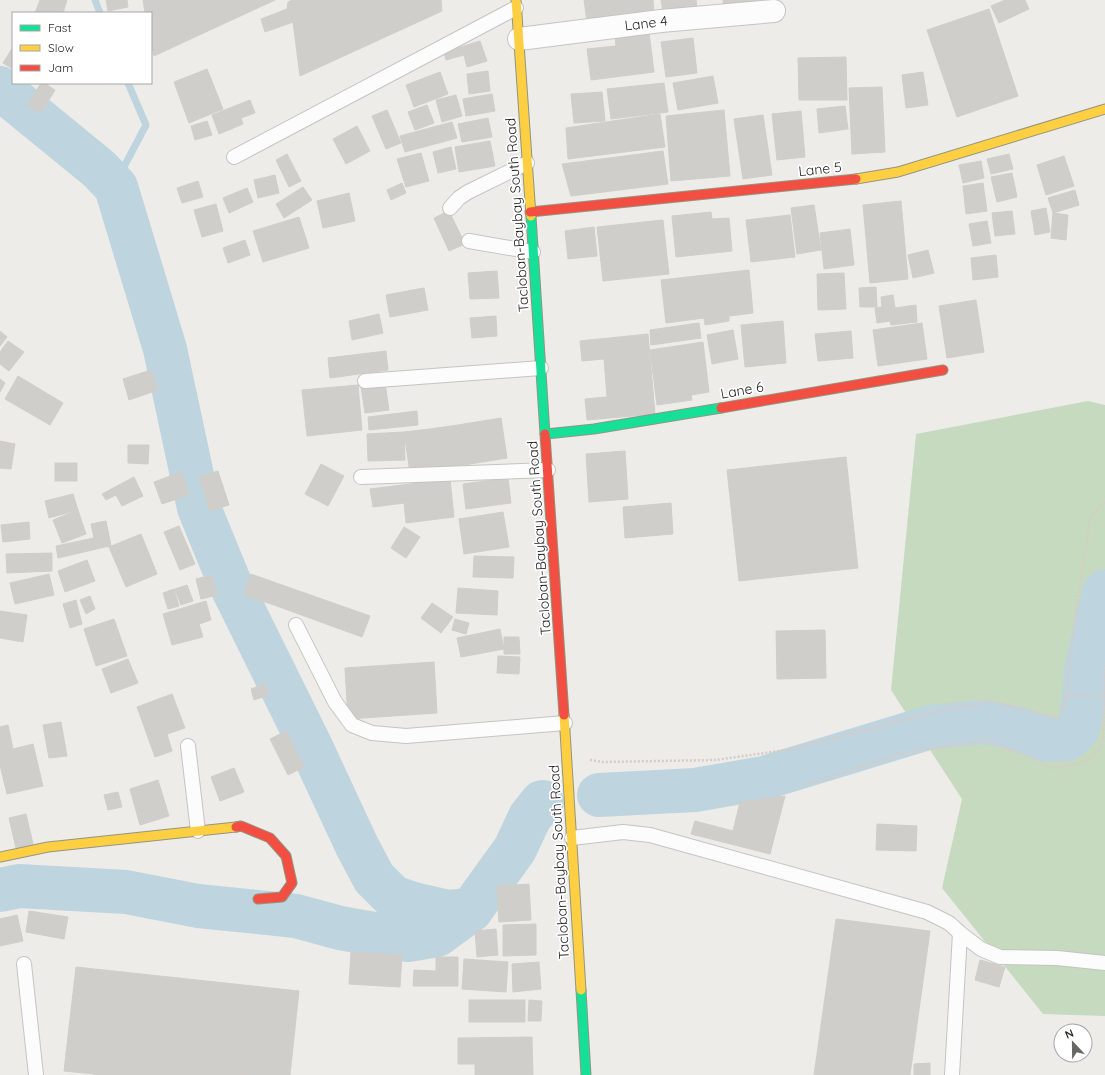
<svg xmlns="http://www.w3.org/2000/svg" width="1105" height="1075" font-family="Quicksand,sans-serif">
<rect width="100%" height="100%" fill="#edece8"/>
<path fill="#c6dabf" d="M1088 401 1105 405V1016L1043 1014 942 888 962 799 891 690 916 434Z"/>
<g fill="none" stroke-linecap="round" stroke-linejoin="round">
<g stroke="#bed4de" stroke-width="7">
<path d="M95 0 100 13"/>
<path d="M116 187 126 163 146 125 128 83"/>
</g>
<g stroke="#bed4de" stroke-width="44">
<path d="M0 88 99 169 116 187 165 349 199 508 229 581 310 745 357 846 374 878 393 897 413 904 448 912 471 910"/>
<path d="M599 795 695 790 764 778 931 727 985 722 1020 729 1048 740 1067 739 1077 730 1082 712 1087 664 1099 613 1105 591"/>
<path d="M0 890 19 886 126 892 198 906 296 916 340 928 408 940 437 935 471 910 515 849 530 817 542 802"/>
</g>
</g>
<g fill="#d0cecb" stroke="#d0cec9">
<path d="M40 0H67L63 13H35Z"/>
<path d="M106 0H127L128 7 108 11Z"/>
<path d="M143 0H275L154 56 151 42V13H145Z"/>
<path d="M292 0H441L442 11 300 76 293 22 265 32 261 19 287 9 288 2Z"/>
<path d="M584 0H653L654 12 587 22Z"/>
<path d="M661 0H696L697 8 663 12Z"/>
<path d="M723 0H766L723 5Z"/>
<path d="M1005 0H1025L1029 9 999 23 991 6Z"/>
<path d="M989 9 1018 96 957 117 927 30Z"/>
<path d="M649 32 654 72 591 80 587 49 616 46 615 36Z"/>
<path d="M693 38 697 73 666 77 661 42Z"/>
<path d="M480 41 487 61 467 67 464 55 446 60 444 52Z"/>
<path d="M13 47V69L3 63Z"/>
<path d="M846 57 847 100H799L798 58Z"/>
<path d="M207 69 223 109 189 123 174 82Z"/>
<path d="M488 71 490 91 469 94 467 74Z"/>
<path d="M440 72 448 94 414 107 406 85Z"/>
<path d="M923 72 928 105 906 108 902 75Z"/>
<path d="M713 76 718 103 678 110 673 83Z"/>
<path d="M41 83H44L55 90 41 113 28 105Z"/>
<path d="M664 83 668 112 611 119 607 89Z"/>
<path d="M882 87 885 152 852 154 849 88Z"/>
<path d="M602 92 605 121 574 123 571 94Z"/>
<path d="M492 94 495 111 466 116 463 99Z"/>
<path d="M456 95 462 116 442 122 436 100Z"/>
<path d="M250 100 255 113 241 118 243 124 219 134 212 115Z"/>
<path d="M427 105 434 123 415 130 408 112Z"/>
<path d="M845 106 848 129 819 133 817 109Z"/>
<path d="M387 110 401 143 386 149 372 116Z"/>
<path d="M724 110 730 176 671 181 666 116Z"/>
<path d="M801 111 805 157 777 160 772 114Z"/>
<path d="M660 114 665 147 568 159 566 128Z"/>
<path d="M763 115 772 175 743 179 734 119Z"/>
<path d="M488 118 492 137 462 142 458 124Z"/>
<path d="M207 121 212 135 195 140 191 126Z"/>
<path d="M452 122 457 138 405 152 400 136Z"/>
<path d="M357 126 370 151 346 164 333 139Z"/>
<path d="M490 141 495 166 459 172 455 147Z"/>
<path d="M451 147 456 169 438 173 433 152Z"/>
<path d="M663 151 668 184 571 196 562 164Z"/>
<path d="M421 153 429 181 406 187 397 159Z"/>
<path d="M287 154 301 181 289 187 276 160Z"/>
<path d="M1009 154 1013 169 991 174 987 159Z"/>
<path d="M1064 156 1074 186 1046 195 1037 165Z"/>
<path d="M981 161 984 178 963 183 959 165Z"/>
<path d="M1012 173 1017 197 997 202 991 177Z"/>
<path d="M275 175 279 193 258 198 254 180Z"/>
<path d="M198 181 203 197 182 203 177 188Z"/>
<path d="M402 183 406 193 391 200 387 190Z"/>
<path d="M983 183 987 211 966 214 963 186Z"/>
<path d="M303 187 312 200 284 218 276 204Z"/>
<path d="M247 188 253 202 229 213 223 198Z"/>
<path d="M1075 190 1079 205 1053 213 1048 198Z"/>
<path d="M349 193 355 221 323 228 317 201Z"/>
<path d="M901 201 908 279 870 283 863 205Z"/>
<path d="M216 204 223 231 202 237 194 210Z"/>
<path d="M814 205 821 250 797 254 791 208Z"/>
<path d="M1046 208 1050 232 1035 235 1031 211Z"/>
<path d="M449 211 465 244 449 251 434 218Z"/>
<path d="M1012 211 1015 234 995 236 992 213Z"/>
<path d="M711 212 712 219 729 218 732 251 676 257 672 216Z"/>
<path d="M1053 213 1068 215 1066 240 1051 238Z"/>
<path d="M790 215 795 257 751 262 746 220Z"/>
<path d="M299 217 309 248 263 262 253 231Z"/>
<path d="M663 220 669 274 603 281 597 227Z"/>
<path d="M987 221 991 243 973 246 969 224Z"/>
<path d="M594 227 597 256 568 259 565 231Z"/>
<path d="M850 229 854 265 824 269 820 233Z"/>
<path d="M245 240 250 255 228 263 223 248Z"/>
<path d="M928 250 934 273 913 278 908 255Z"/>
<path d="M996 255 998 277 973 280 971 258Z"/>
<path d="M749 270 753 313 729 316V321L705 325 704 318 666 323 661 280Z"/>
<path d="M497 271 499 298 470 299 468 273Z"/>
<path d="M844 273 846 309 818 310 817 274Z"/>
<path d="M876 287 877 307H860L859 288Z"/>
<path d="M424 288 428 310 390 317 386 295Z"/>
<path d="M893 295 895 308 916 305 917 322 891 325 890 321 877 323 875 308 882 307 881 297Z"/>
<path d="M976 300 984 352 947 358 939 306Z"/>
<path d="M379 314 383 333 352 340 349 321Z"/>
<path d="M496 316 497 336 472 338 470 318Z"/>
<path d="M783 321 786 363 745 367 741 325Z"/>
<path d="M699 323 701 338 651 345 650 330Z"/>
<path d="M922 323 927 359 878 366 873 330Z"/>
<path d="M733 330 738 359 712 364 707 335Z"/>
<path d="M0 331 7 337 0 346Z"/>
<path d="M851 331 853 358 818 361 815 334Z"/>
<path d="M648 334 655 414 587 420 585 399 607 397 604 359 582 361 580 341Z"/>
<path d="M8 341 24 352 9 371 0 364V352Z"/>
<path d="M703 342 709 392 691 395 692 400 657 405 650 350Z"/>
<path d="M386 351 388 370 330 378 328 358Z"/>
<path d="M151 370 158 390 129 400 123 379Z"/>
<path d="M18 376 63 403 50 425 5 399Z"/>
<path d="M0 379 5 383 0 392Z"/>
<path d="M385 383 389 410 365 413 361 387Z"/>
<path d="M358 385 362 430 307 436 302 390Z"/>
<path d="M417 411 418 425 369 430 368 417Z"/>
<path d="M501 418 507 458 464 465 458 425Z"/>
<path d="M458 425 464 465 435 469 430 429Z"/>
<path d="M430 429 435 469 410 473 404 432Z"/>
<path d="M404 432 405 460 368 461 367 434Z"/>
<path d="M0 441 15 444 11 469 0 468Z"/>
<path d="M128 445H149L148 464 128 463Z"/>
<path d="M625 451 628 499 589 502 586 454Z"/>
<path d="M846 457 858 568 739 581 727 470Z"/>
<rect x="55" y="463" width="22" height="18"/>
<path d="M321 464 344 476 328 506 305 494Z"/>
<path d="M218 471 229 505 210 511 199 477Z"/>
<path d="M181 472 189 495 162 504 154 482Z"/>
<path d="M134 477 143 496 122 506 116 495 106 500 102 494Z"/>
<path d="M508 478 511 503 466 509 463 484Z"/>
<path d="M450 479 454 517 406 523 404 503 373 507 370 489Z"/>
<path d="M73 494 78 510 49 518 45 501Z"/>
<path d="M671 503 673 534 625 538 623 507Z"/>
<path d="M78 510 86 534 62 543 53 520Z"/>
<path d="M503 512 509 547 464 554 459 519Z"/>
<path d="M106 521 111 546 105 547 58 558 56 546 94 538 91 524Z"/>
<path d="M29 522 30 539 3 542 1 525Z"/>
<path d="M179 526 195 564 180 570 164 532Z"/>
<path d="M404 527 420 537 406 558 391 548Z"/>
<path d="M141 534 157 574 126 587 109 547Z"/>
<path d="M52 553V571L7 573 6 554Z"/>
<path d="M474 556 514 557 513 578 473 577Z"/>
<path d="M87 560 95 581 65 592 58 571Z"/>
<path d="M49 574 54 595 15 604 10 583Z"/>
<path d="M251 574 282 585 274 605 244 595Z"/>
<path d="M212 575 217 595 201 599 196 579Z"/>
<path d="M187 585 193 601 181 605 175 589Z"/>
<path d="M282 585 370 616 362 637 274 605Z"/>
<path d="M458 588 498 591 497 615 456 613Z"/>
<path d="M174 589 179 606 168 609 163 593Z"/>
<path d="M90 596 95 609 86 614 80 600Z"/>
<path d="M76 600 82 624 70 628 63 604Z"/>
<path d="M206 601 211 620 199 624 203 637 172 645 163 614Z"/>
<path d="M432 603 453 617 441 633 421 618Z"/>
<path d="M0 611 27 615 23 642 0 638Z"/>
<path d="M114 619 127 656 96 666 84 629Z"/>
<path d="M455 619 469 623 466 634 452 630Z"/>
<path d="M500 629 504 649 461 657 457 638Z"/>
<path d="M825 630 826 678 777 679 776 631Z"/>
<path d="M504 637H519L520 654H504Z"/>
<path d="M498 656 520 657 519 674 497 673Z"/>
<path d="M128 659 138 683 111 693 102 669Z"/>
<path d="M434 662 437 713 348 719 345 668Z"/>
<path d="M265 684 269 695 254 700 251 689Z"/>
<path d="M172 694 185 728 167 734 172 751 155 757 137 707Z"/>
<path d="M61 722 67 756 49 758 43 725Z"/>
<path d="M8 725 13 749 33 744 43 786 7 794 0 765V727Z"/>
<path d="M286 731 304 767 288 775 270 739Z"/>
<path d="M234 768 244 792 220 801 211 777Z"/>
<path d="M158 780 169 816 140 825 130 789Z"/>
<path d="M118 792 122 807 108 810 104 795Z"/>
<path d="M785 796 770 854 691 834 695 821 733 831 740 802Z"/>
<path d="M26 814 33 844 16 848 9 818Z"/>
<path d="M877 824 917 826 916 851 876 850Z"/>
<path d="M529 884 531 920 499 922 497 886Z"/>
<path d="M29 911 68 917 64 939 26 932Z"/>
<path d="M17 915 23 941 0 946V919Z"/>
<path d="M836 919 930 931 910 1075H814Z"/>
<path d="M536 924V955L503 956V925Z"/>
<path d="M496 929 498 955 477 957 475 931Z"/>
<path d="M351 952 402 955 400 987 349 984Z"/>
<path d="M436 957H458V986H413L414 970 436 971Z"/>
<path d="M464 959 508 962 506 992 462 989Z"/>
<path d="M980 960 1005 967 999 987 975 980Z"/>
<path d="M539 962 541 989 513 992 512 964Z"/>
<path d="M76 967 299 991 290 1075H253L96 1058 94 1074 64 1071Z"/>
<rect x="469" y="1000" width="56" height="22"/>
<path d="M529 1000 542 1001 541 1021H528Z"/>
<path d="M532 1037 533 1075H475V1064H458V1038Z"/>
<path d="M96 1058 253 1075H94Z"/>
<path d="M930 1063V1075H914V1064Z"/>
</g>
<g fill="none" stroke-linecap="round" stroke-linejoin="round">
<defs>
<g id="lane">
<path d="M234 157 516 8"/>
<path d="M450 208 459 198 468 192 527 163"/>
<path d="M469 241 533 252"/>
<path d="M365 381 541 368"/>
<path d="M361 477 548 470"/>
<path d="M296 625 335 702 352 725 372 733 406 736 565 723"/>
<path d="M188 746 198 831"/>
<path d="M572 838 623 832 650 835 927 912 949 923 960 933 981 949 1000 957 1057 958 1105 963"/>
<path d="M24 964 36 1075"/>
<path d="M952 1075 960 933"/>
</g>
<path id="street" d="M519 39 661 21 774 11"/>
<g id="fast">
<path d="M531 216 545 434"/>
<path d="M546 434 594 429 721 408"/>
<path d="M581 990 586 1075"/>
</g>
<g id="slow">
<path d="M516 0 531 216"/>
<path d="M856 179 898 172 1105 109"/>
<path d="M564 715 581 990"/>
<path d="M0 857 48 847 236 827"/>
</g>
<g id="jam">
<path d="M530 212 856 179"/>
<path d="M721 408 943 370"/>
<path d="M545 434 564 715"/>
<path d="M236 827 241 826 270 838 286 856 292 883 282 897 258 899"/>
</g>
</defs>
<use href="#lane" stroke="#c4c4c2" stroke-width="16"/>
<use href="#street" stroke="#c4c4c2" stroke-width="24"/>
<use href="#fast" stroke="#929681" stroke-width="11"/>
<use href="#slow" stroke="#929681" stroke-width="11"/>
<use href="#jam" stroke="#929681" stroke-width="11"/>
<g stroke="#d6cbc8" stroke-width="2.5" stroke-dasharray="2 2" stroke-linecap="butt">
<path d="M1066 694 1104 697"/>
<path d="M590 760 603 762 716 760 792 749 947 709 971 705 994 702 1058 718 1065 705 1075 617 1090 519 1102 504 1105 503"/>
<path d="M805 785 898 754 986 740 1036 760 1051 768 1076 765 1091 758 1099 751 1103 742 1105 665"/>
</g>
<use href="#lane" stroke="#fcfcfc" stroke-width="14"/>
<use href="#street" stroke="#fcfcfc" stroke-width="22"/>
<use href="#fast" stroke="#16e098" stroke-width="9"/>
<use href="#slow" stroke="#ffcf43" stroke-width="9"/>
<use href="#jam" stroke="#f24e42" stroke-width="9"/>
</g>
<g text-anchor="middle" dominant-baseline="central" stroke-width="3.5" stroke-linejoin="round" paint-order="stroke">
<g font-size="14" fill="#1f1f1f" stroke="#fff">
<text transform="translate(646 23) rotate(-7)">Lane 4</text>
<text transform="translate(820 169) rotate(-6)">Lane 5</text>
<text transform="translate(517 215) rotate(-94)">Tacloban-Baybay South Road</text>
<text transform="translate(742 390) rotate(-10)">Lane 6</text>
<text transform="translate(539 538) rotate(-94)">Tacloban-Baybay South Road</text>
<text transform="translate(559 862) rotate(-93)">Tacloban-Baybay South Road</text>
</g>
</g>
<rect x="12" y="12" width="140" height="72" fill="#ffffff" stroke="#a5a5a5"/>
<rect x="20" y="25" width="20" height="6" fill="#16e098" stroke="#a5a5a5"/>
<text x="48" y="32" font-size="12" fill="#1f1f1f">Fast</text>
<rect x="20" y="45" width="20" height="6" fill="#ffcf43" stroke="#a5a5a5"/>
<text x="48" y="52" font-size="12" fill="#1f1f1f">Slow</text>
<rect x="20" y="65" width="20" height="6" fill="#f24e42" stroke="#a5a5a5"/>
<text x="48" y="72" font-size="12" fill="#1f1f1f">Jam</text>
<g transform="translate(1073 1043) rotate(338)"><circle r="19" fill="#ffffff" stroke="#a5a5a5"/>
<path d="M0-3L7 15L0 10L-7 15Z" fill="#676765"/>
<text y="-6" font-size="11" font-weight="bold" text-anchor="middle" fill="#1f1f1f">N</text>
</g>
</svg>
